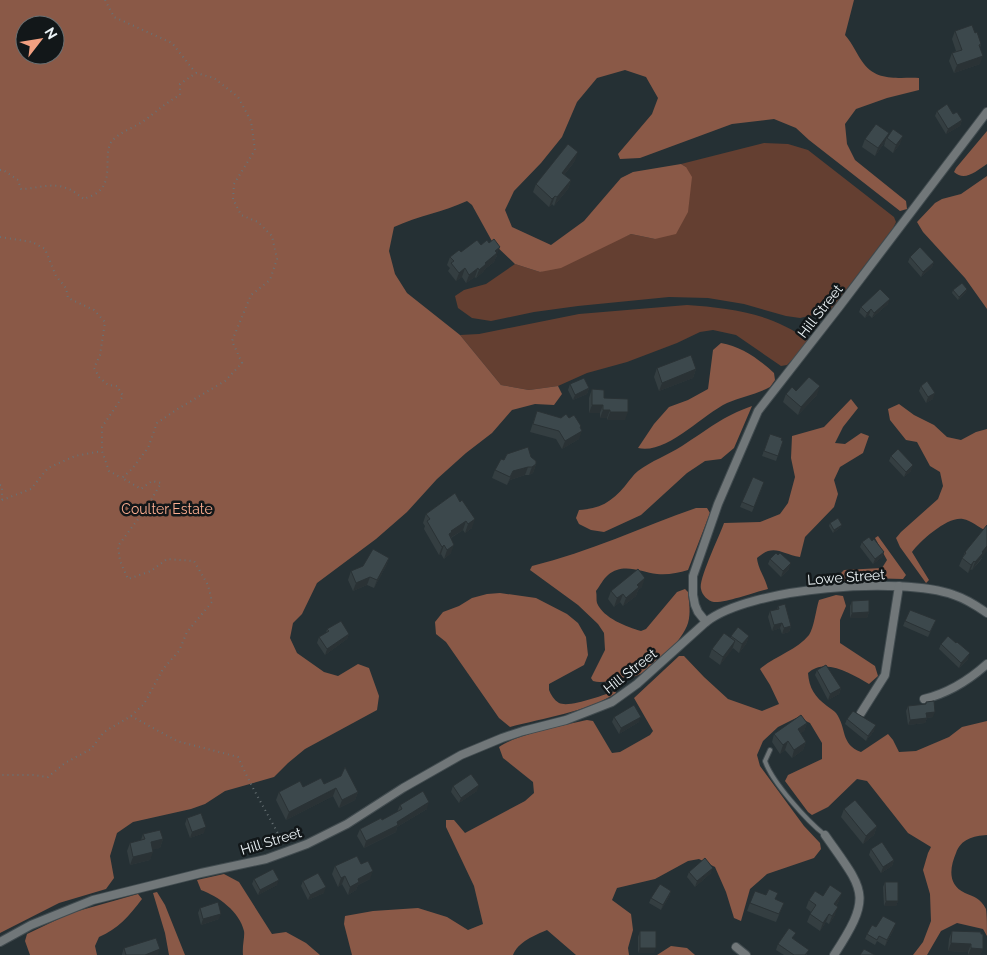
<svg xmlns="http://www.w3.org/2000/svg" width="987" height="955" font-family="Raleway,sans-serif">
<rect width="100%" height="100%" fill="#253034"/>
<g fill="#643f31">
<path d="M764 143 788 144 808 150 894 217 896 222 893 228 830 311 800 318 786 316 744 304 708 298 669 297 578 306 534 312 491 321 472 318 458 308 455 296 464 290 486 284 515 264 540 272 631 234 655 239 686 167 681 164Z"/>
<path d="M687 305C729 308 772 313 807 340V345L787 365 781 366 736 335 713 330 700 332 677 343 627 362 587 373 558 386 529 390 501 385 460 335 479 334 579 314Z"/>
</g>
<g fill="#8a5947" fill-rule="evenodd">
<path d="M0 0H854L845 35C853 44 857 55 864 64 878 82 899 77 919 78V90L887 98 856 109 845 124 847 144 855 160 906 201 907 209 900 211 809 140 796 128 774 119 732 124 640 158 620 159 618 154 652 114 658 98 646 77 625 70 597 78 577 102 562 137 541 163 514 191 505 210 512 227 551 245 584 221 621 178 633 172 681 164 686 167 692 177 688 212 676 234 655 239 631 234 561 268 540 272 515 264 493 243 472 205 467 201C443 212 418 216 394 227L389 251 395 274 407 293 460 335 501 385 529 390 558 386 562 394 554 405 535 404 512 410 492 433 466 453 437 479 407 512 376 539 317 583 302 614 293 623 290 638 297 653 324 672 338 676 358 664 369 668 379 696 377 710 305 749 288 763 274 777 225 791 205 804 191 809 133 822 117 833 110 856 114 878 106 889 59 903 0 933ZM25 25H55V55H25Z"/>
<path d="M987 131V164C976 171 965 182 954 172L956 168Z"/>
<path d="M987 176V309L965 278 923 232 917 222 935 203 942 199 961 194Z"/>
<path d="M721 343C741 346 760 360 774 373L775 380 770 387C757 394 741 397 727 403 702 415 666 455 638 448L654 424 669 407 688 400 708 389 713 350Z"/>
<path d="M851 399 858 408 843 427 835 443 845 444 861 433 869 436 863 453 840 467 834 480 838 494 834 507 805 537 800 557C781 554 774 543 757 558 758 569 765 577 768 589 755 592 726 603 714 602 708 601 702 595 701 589 698 580 720 535 724 523L760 522 780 514 788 503 795 477 791 458 792 436 824 427Z"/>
<path d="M899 404 914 415 934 425 947 437 961 440 976 432 987 429V531C979 528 971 520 963 519 948 516 921 540 912 552L929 580 926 583 900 547 896 538 901 532 938 499 943 486 940 472 930 466 917 442 906 440 890 420 888 409Z"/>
<path d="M752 406 734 448 721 459 705 461 687 473 641 515 604 532 591 530 579 524 576 518 579 510C599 509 612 502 625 486 629 481 633 475 638 471 651 461 668 455 682 446 707 430 723 416 752 406Z"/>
<path d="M696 508H707L710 513 688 570C678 573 668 575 657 574 641 572 623 562 608 575 603 579 600 586 596 591 597 595 596 600 597 603 603 618 627 627 641 631L646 629 677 592 685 589 688 592C689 602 691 613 688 623 683 640 655 668 638 675 632 678 625 677 619 678 610 680 602 684 593 681L591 678 605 650 604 633 598 624 578 605 530 570 532 566C589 552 642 527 696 508Z"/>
<path d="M878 536 906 575 903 579 864 578 846 582 838 576 844 570 882 568 887 560 875 538Z"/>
<path d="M500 593 536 598 567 614 578 623 586 637 588 655 584 665 549 684V690C551 695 554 700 559 703 570 708 603 695 615 691L616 693C587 712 543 718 510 727L499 718 446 642 436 634 435 622 443 612 459 606 472 598 487 594Z"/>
<path d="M836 595 843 596 846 606 840 620V643L875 666 878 676 869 684C852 674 825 657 808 673 809 688 815 697 827 706 830 708 834 711 836 713 847 728 840 744 861 752L888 734 893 740 899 752 916 751 949 737 962 727 987 721V835C973 836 961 839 956 853 950 867 947 885 965 893 975 897 980 898 986 909 987 915 987 928 987 936L983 929 957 923 941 931 927 955H913L923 942 931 921 930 894 923 870 928 853 931 847 908 833 867 781 857 779 828 807 812 815 808 812 785 781 788 775 822 759V743L810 723 804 720 796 718 778 727 763 741 757 755 760 766 804 826 820 843 821 849 814 858 767 874 750 889 741 921 734 918 726 892 715 867 699 859 688 861 655 879 617 888 612 900 631 914 633 930 628 948 629 955H576L547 930C535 935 518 942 513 955H352L344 924 345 916 373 911 418 908 447 917 468 930 483 924 474 886 446 827V820H454L465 833 525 801 534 793 533 782 503 758 499 747C515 735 565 725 587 720L593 721 612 753 620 752 650 735 653 731 634 698 679 656H684L704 677 728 699 762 711 779 704 770 685 760 669C775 656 797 650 809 635 814 628 816 609 819 600Z"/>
<path d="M224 874 239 882 272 934 286 932 306 943 320 955H243C242 946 245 937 244 931 240 912 218 896 201 890L197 880Z"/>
<path d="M157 892 165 905 185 955H169L165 933 153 893Z"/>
<path d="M138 894 142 899C129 916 118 929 99 937L95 946 97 955H30L25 941 27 934 71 913Z"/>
<path d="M671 946 687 948 695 955H657Z"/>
</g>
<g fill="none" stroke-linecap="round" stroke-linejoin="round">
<defs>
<path id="service" d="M770 750 765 761C772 782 807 821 825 835"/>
<g id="minor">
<path d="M706 622C750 587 902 576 954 595 966 599 977 606 987 613"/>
<path d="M924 699C949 693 968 681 987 664"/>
<path d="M861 713 885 675 899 586"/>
<path d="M825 835C864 891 874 894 834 955"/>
<path d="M0 942 31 925 93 900 201 873 266 859 307 844 347 824 403 788 461 755 502 738 523 731 566 720 612 702 637 684 706 622 698 612 695 605 693 595V576L718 504 758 411 839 307 987 112"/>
<path d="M736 947 746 955"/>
</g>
</defs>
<use href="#service" stroke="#414b4f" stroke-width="6"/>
<use href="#minor" stroke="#414b4f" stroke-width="10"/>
<g stroke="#687275" stroke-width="2" stroke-dasharray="1 4" stroke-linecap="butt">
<path d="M105 0 114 17 172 43 195 72"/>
<path d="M0 170H3L18 180 21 189C36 189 52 182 66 188 73 190 78 195 84 199 88 197 95 195 98 192 113 180 104 159 110 144 116 133 136 127 145 120 157 111 167 102 180 95V84L196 73 214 78 238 97 251 121 255 150 234 184 233 199 241 215 258 222 272 236 277 259 270 280 251 295 232 341 242 363 225 381 176 410 157 423 148 448 132 469 122 478 141 489 152 481 161 483 147 507 118 546 120 561 128 579 151 571 167 559 194 561 208 585 212 602 187 632 179 651 163 669 144 704 131 716 104 732 91 749 65 763 48 777 33 775H0"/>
<path d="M0 237 32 242 45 249 56 276 66 288 68 298 94 310 105 322 100 355 94 368 99 377 108 385 117 386 123 396 102 427V451L109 471 122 478"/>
<path d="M0 485 2 486V500L0 501"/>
<path d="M2 500 31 489 48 468 75 456 102 451"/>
<path d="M131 716 177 741 238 757C251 787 268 814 283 843"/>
</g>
<use href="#service" stroke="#717779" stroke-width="4"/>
<use href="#minor" stroke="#717779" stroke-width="8"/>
</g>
<g fill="#343e41">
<path d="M955 31 975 33 981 44 980 48V64L954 73 949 61 952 53 956 51 952 39Z"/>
<path d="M937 111 953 114 962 120 960 126 946 134 935 116Z"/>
<path d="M887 137 900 144 893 153 884 146 885 142 875 156 862 147 865 139Z"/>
<path d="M575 161 564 175 571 180 568 189 554 206 552 204 549 207 533 192 536 184Z"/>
<path d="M481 245 497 256 496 257 494 262 485 269 483 272 476 278 475 277 466 283 462 277 456 281 448 271 450 268 447 265 450 257Z"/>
<path d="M910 257 934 262 932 267 921 277 908 262Z"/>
<path d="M967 289 966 292 958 300 952 293 953 290Z"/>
<path d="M888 304 872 318 869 315 865 318 859 312 861 307Z"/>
<path d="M657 368 696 369 693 378 659 391 654 377Z"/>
<path d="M570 384 589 388 587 394 573 400 568 390Z"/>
<path d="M921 386 933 399 926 403 919 391Z"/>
<path d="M592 389 604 398 625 420H607V418H600V413H589V398Z"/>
<path d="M796 391 817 395 798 415 783 402 786 394Z"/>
<path d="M537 411 561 418H569L581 426 579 439 562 449 556 439 530 432Z"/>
<path d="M770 434 783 441 776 461 762 456Z"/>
<path d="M891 456 911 471 904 477 889 461Z"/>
<path d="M531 457 536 464 533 473 529 475H525L510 480 507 485 492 478 495 470 504 460Z"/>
<path d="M762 488 752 512 740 507 742 502Z"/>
<path d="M455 493 472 528 465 533 463 530 451 538V553L444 559 441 554 439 555 424 529 425 526 423 523 426 514Z"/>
<path d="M830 523 841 527 833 533 829 526Z"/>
<path d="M872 541 884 552 882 557 873 564 860 547 862 542Z"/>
<path d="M965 552 982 558 980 561 972 570 971 569 968 573 959 566Z"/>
<path d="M389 558 386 566 374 588 367 585 353 591 348 580 351 571Z"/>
<path d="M770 559 789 569 781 577 768 564Z"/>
<path d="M642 587 638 590 636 596 623 606 620 602 614 607 608 599 611 591Z"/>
<path d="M852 601 869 612 867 618H850V606Z"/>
<path d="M778 606 791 626 789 632 782 634 780 628 772 631 768 617 770 611 777 610Z"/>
<path d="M936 620 928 637 903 626 905 621Z"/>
<path d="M327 629 349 634 347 639 325 655 317 643 319 637 326 633Z"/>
<path d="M731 636H749L746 644 739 653 733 648 720 665 709 657 712 649 731 638Z"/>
<path d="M956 643 968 659 959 668 939 649 941 644Z"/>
<path d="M817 670 841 688 839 694 828 700 815 675Z"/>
<path d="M926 702 933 717 927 718 925 723 908 725 906 711 908 706 926 704Z"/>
<path d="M614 717 639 722 619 734 612 722Z"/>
<path d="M847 719 874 731 866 741 845 724Z"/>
<path d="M807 723 804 731 800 733 806 742 803 750 792 758 785 750 780 754 772 742 774 734Z"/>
<path d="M324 784 358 792 355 800 339 808 333 796 286 820 276 800 279 792 303 787Z"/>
<path d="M453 786 477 791 459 803 451 792Z"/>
<path d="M400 805 427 809 397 827 396 832 364 848 357 836 360 829 382 820 397 812Z"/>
<path d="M844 809 877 826 874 835 863 844 841 817Z"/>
<path d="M187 818 204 833 190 838 185 824Z"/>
<path d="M143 834 163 839 160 848 153 849 150 860 130 865 127 851 130 843 141 840Z"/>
<path d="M871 849 894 860 892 866 881 873 869 855Z"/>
<path d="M361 864 370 879 358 885 356 890 348 895 342 884 338 887 332 874 335 866Z"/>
<path d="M689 872 711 873 695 887 687 877Z"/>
<path d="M254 879 277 885 258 895 252 884Z"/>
<path d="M303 881 324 893 308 900 301 886Z"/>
<path d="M885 882 898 901 896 906H884L883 887Z"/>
<path d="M671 891 669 897 661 910 649 903 651 898Z"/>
<path d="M823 896 839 901 836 906 835 915 829 924 826 922 820 931 807 922 811 912 806 908 809 900Z"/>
<path d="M775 899 784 903 776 922 747 911 750 903Z"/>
<path d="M200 908 219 919 201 925 198 913Z"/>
<path d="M876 927 894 929 885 946 877 941 875 945 865 939 867 934Z"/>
<path d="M640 931 654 953H638V937Z"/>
<path d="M952 931 983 949 980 955H968V952L948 951 949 939Z"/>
<path d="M794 938 793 939 807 955H784L776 950 778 944Z"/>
<path d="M124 948 158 955H122V954Z"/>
</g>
<g fill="#2a3235">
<path d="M983 56 980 64 954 73 957 65Z"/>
<path d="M962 120 960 126 946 134 948 129Z"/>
<path d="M889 133 885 142 875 156 878 148Z"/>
<path d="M903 136 900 144 893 153 896 145Z"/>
<path d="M578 152 575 161 559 181 562 173Z"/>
<path d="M571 180 568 189 554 206 557 197Z"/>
<path d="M555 196 552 204 549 207 552 199Z"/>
<path d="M500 247 494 262 485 269 483 272 476 278 479 270 495 251Z"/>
<path d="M934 262 932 267 921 277 923 272Z"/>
<path d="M465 268 462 277 456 281 459 273Z"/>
<path d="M478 268 475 277 466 283 469 275Z"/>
<path d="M967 289 966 292 958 300 959 297Z"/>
<path d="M890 299 888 304 872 318 874 313Z"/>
<path d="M871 309 869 315 865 318 867 313Z"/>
<path d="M696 369 693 378 659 391 662 383Z"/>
<path d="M820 386 817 395 798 415 801 407Z"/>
<path d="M589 388 587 394 573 400 575 395Z"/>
<path d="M935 393 933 399 926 403 928 397Z"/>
<path d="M592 405H603L600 413H589Z"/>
<path d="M603 410H610L607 418H600Z"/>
<path d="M610 412H628L625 420H607Z"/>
<path d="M581 426 579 433 582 431 579 439 562 449 565 441Z"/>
<path d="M536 464 533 473 529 475 532 467Z"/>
<path d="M913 465 911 471 904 477 906 472Z"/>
<path d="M528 467 525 475 510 480 507 485 513 471Z"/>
<path d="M475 519 472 528 465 533 468 524Z"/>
<path d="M466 521 463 530 450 538 449 534 451 531Z"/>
<path d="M842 525 841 527 833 533 834 530Z"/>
<path d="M444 545 441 554 439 555 442 547Z"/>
<path d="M454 545 451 553 444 559 447 550Z"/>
<path d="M987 546V551L972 570 975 562Z"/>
<path d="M884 552 882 557 873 564 875 559Z"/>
<path d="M389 558 386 566 374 588 377 580Z"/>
<path d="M974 561 971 569 968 573 971 565Z"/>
<path d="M791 563 789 569 781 577 783 571Z"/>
<path d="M370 577 367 585 353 591 356 583Z"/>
<path d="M645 578 642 587 638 590 636 596 623 606 626 598 637 585Z"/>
<path d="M623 594 620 602 614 607 617 598Z"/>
<path d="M869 612 867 618H850L852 613Z"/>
<path d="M782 623 780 628 772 631 774 625Z"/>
<path d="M791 626 789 632 782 634 784 628Z"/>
<path d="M349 634 347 639 325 655 327 649Z"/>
<path d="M749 636 746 644 739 653 742 644Z"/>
<path d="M735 641 732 650 720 665 723 657Z"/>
<path d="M970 653 968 659 959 668 961 663Z"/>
<path d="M841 688 839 694 828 700 830 694Z"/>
<path d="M935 712 933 717 927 718 925 723 908 725 910 720 926 713Z"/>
<path d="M641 717 639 722 619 734 621 728Z"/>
<path d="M807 723 804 731 795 738 798 729Z"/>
<path d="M876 725 874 731 866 741 868 736Z"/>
<path d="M788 741 785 750 780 754 783 745Z"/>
<path d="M806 742 803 750 792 758 794 750Z"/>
<path d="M479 785 477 791 459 803 461 798Z"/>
<path d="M336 788 333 796 286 820 289 812Z"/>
<path d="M358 792 355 800 339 808 342 800Z"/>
<path d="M429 802 427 809 397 827 396 832 364 848 366 841Z"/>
<path d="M877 826 874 835 863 844 866 836Z"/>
<path d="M206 827 204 833 190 838 192 832Z"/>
<path d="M163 839 160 848 148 851 151 842Z"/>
<path d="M153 852 150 860 130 865 133 857Z"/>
<path d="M894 860 892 866 881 873 883 867Z"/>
<path d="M713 868 711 873 695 887 697 881Z"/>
<path d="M373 871 370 879 358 885 356 890 348 895 350 887 358 879Z"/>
<path d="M345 876 342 884 338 887 341 878Z"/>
<path d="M279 880 277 885 258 895 260 890Z"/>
<path d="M326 887 324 893 308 900 310 895Z"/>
<path d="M671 891 669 897 661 910 663 905Z"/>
<path d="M842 893 839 901 831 913 834 904Z"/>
<path d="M886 901H898L896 906H884Z"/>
<path d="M838 907 835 915 829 924 832 916Z"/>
<path d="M221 914 219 919 201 925 203 919Z"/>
<path d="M829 914 826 922 820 931 823 923Z"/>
<path d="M896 923 894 929 885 946 887 940Z"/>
<path d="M951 943 971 944 968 952 948 951Z"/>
<path d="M640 948H656L654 953H638Z"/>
<path d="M971 948 983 949 980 955H968Z"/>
<path d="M160 949 158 955H145Z"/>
</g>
<g fill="#3c484c" stroke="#2a3235">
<path d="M972 25 975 33 977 32 981 44 979 45 983 56 957 65 952 53 962 50 955 31Z"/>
<path d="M947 104 953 114 957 112 962 120 948 129 937 111Z"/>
<path d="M876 124 889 133 878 148 865 139Z"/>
<path d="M893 129 903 136 896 145 887 138Z"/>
<path d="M568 144 578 152 562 173 571 180 557 197 555 196 552 199 536 184Z"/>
<path d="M494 239 500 247 495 251 497 253 485 263 486 264 479 270 478 268 469 275 465 268 459 273 451 263 454 261 450 257 459 250 461 252 477 240 481 245 487 240 489 243Z"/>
<path d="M920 247 934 262 923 272 910 257Z"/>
<path d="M962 283 967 289 959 297 953 290Z"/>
<path d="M880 289 890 299 874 313 871 309 867 313 861 307Z"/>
<path d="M691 355 696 369 662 383 657 368Z"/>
<path d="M809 377 820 386 801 407 786 394 792 387 796 391Z"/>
<path d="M584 378 589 388 575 395 570 384Z"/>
<path d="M927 381 935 393 928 397 921 386Z"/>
<path d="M592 389 604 390V398L628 399V412H610V410H603V405H592Z"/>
<path d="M537 411 561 418 566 414 569 418 574 415 581 426 580 427 582 431 565 441 559 431 533 424Z"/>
<path d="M770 434 782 438 781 440 783 441 778 456 764 451Z"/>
<path d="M528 447 531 457 536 461V464L532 467H528L513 471 510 477 495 470 501 459 504 460 507 454Z"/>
<path d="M898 449 913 465 906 472 891 456Z"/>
<path d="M753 477 764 482 754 507 742 502Z"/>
<path d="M455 493 460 502 462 500 475 519 468 524 466 521 451 531 452 532 449 534 454 545 447 550 444 545 442 547 427 521 430 519 426 514Z"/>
<path d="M838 518 842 525 834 530 830 523Z"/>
<path d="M987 525V546L982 552 983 553 975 562 974 561 971 565 962 558 966 553 965 552Z"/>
<path d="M869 537 872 541 874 539 884 552 875 559 862 542Z"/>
<path d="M373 549 389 558 377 580 370 577 356 583 351 571 363 566Z"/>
<path d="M776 553 778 555 780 553 791 563 783 571 770 559Z"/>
<path d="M638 569 645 578 637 585 639 587 626 598 623 594 617 598 611 591Z"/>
<path d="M869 600V612L852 613V601Z"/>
<path d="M785 604 791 626 784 628 782 623 774 625 770 611 779 609 778 606Z"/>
<path d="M910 610 936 620 930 632 905 621Z"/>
<path d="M341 621 349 634 327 649 319 637 329 631 327 629Z"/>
<path d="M738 627 749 636 742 644 731 636Z"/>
<path d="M724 633 735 641 723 657 712 649Z"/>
<path d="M948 636 956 643 957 642 970 653 961 663 941 644Z"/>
<path d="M826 665 841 688 830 694 817 670Z"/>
<path d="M934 701 935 712 926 713 927 718 910 720 908 706 926 704V702Z"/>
<path d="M634 705 641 717 621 728 614 717Z"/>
<path d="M853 711 876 725 868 736 847 719Z"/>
<path d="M801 715 807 723 798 729 806 742 794 750 788 741 783 745 774 734Z"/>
<path d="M345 767 358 792 342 800 336 788 289 812 279 792 300 781 303 787 321 778 324 784 341 776Z"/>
<path d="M471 774 479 785 461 798 453 786Z"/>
<path d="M423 791 429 802 397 822 398 825 366 841 360 829 381 818 382 820 402 809 400 805Z"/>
<path d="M855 800 877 826 866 836 844 809Z"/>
<path d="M201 813 206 827 192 832 187 818Z"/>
<path d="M160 830 163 839 151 842 153 852 133 857 130 843 145 839 143 834Z"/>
<path d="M882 842 894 860 883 867 871 849Z"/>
<path d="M357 856 361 864 368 861 373 871 358 879 359 882 350 887 345 876 341 878 335 866Z"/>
<path d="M705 858 713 868 697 881 689 872Z"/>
<path d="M273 869 279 880 260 890 254 879Z"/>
<path d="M318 873 326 887 310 895 303 881Z"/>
<path d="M885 882H898V901H886Z"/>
<path d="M660 884 671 891 663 905 651 898Z"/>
<path d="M830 885 842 893 834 904 838 907 832 916 829 914 823 923 810 914 816 905 809 900 815 891 823 896Z"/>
<path d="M769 889 778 893 775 899 784 903 779 914 750 903 755 891 766 895Z"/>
<path d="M218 902 221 914 203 919 200 908Z"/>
<path d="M883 916 896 923 887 940 879 936 877 940 867 934 872 925 876 927Z"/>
<path d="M789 928 796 933 792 938 809 950 805 955H794L778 944Z"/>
<rect x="640" y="931" width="16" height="17"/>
<path d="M952 931 981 932V934H983V949L971 948V944L951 943Z"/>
<path d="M156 938 160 949 145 955H126L124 948Z"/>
<path d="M864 949 875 955H860Z"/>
</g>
<g text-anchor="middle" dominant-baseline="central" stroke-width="5" stroke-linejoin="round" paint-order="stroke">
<g font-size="14" fill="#ebf2f5" stroke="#121719">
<text transform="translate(820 311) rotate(-52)">Hill Street</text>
<text transform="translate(846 577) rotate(-4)">Lowe Street</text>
<text transform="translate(630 671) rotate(-38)">Hill Street</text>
<text transform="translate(271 841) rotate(-17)">Hill Street</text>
</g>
<g font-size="14" fill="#fbad90" stroke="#121719">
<text x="167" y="509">Coulter Estate</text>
</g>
</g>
<g transform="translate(40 40) rotate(59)"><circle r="24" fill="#121719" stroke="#696f71"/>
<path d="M0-4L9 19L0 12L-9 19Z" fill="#f2a081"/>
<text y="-8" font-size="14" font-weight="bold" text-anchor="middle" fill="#ebf2f5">N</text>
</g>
</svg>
